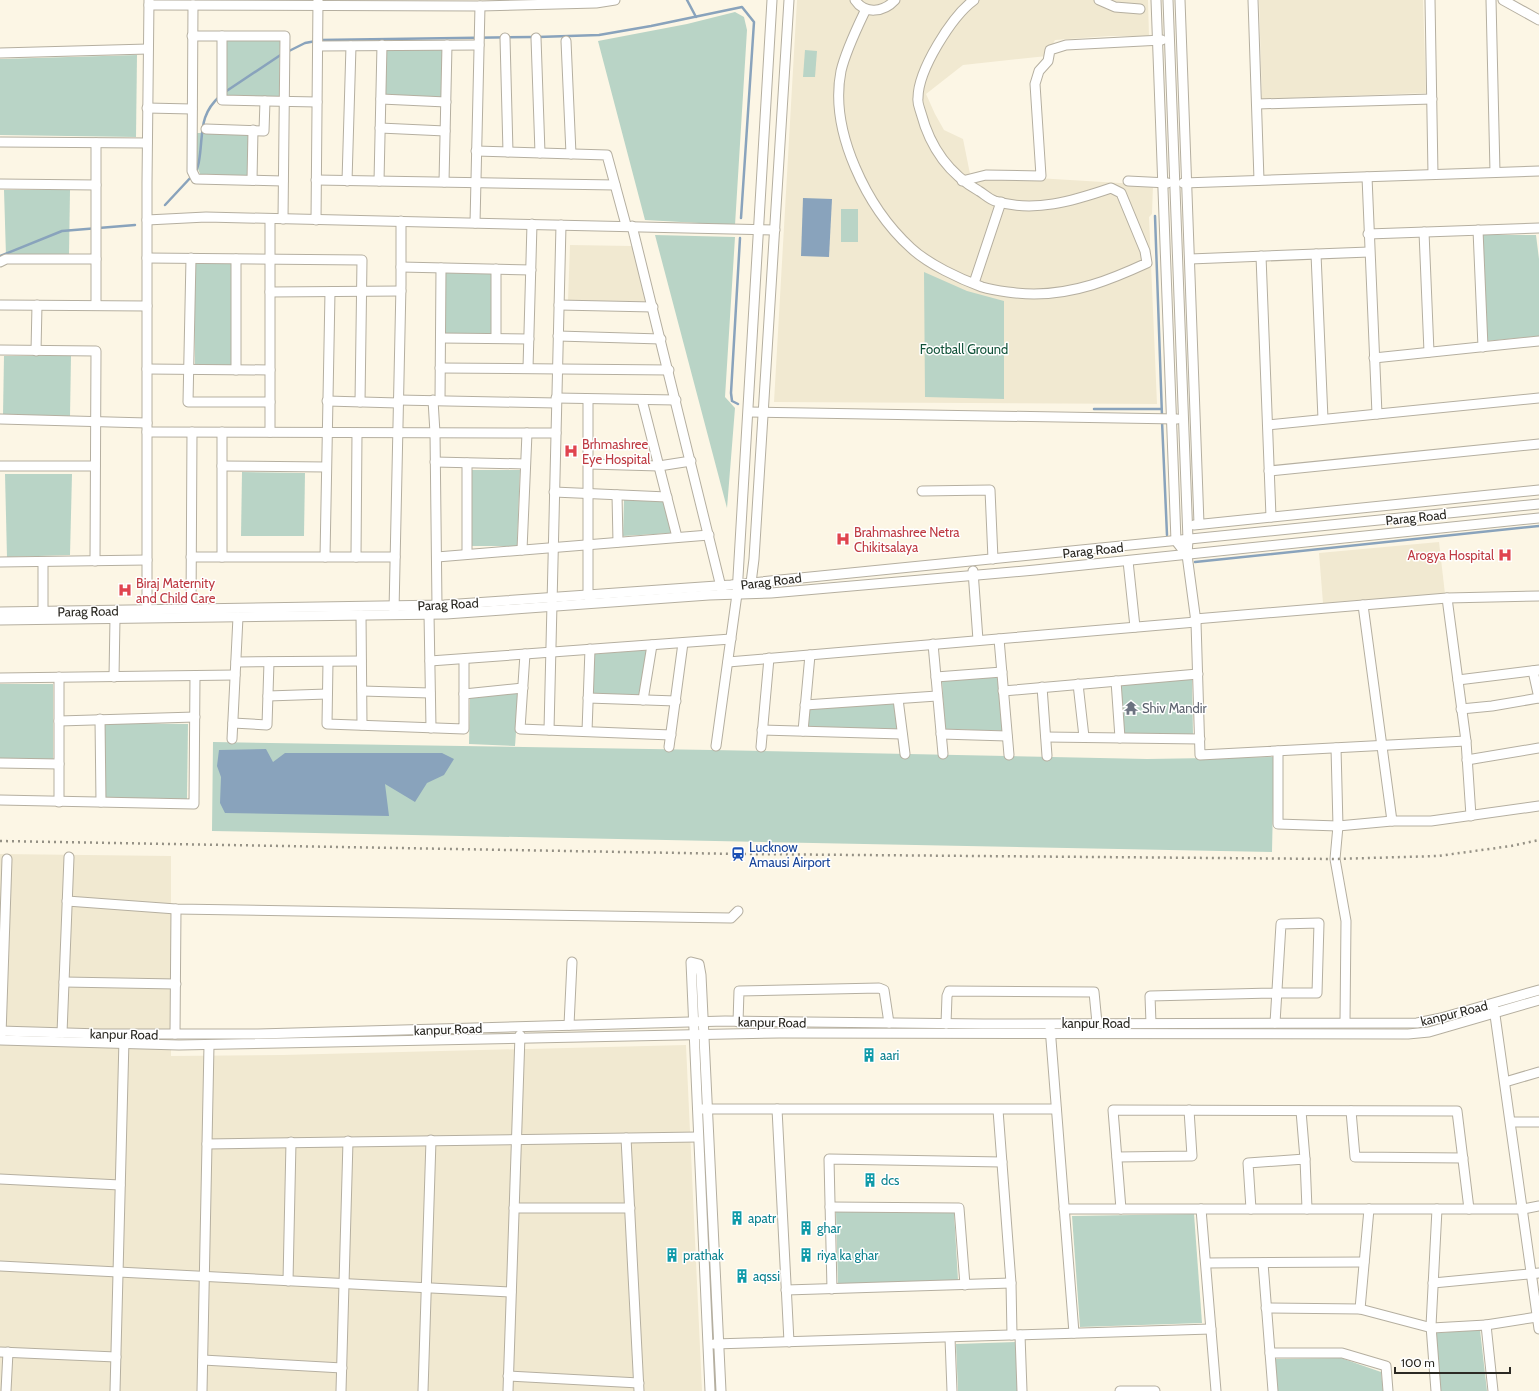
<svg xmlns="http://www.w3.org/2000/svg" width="1539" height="1391" font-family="Cabin,sans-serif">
<rect width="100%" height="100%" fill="#fcf6e5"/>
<g fill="#f1e9d1">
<path d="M797 0H1148L1149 36H1109L1055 40 1047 56 963 65 926 94 935 114 944 130 963 139 970 174 1153 185 1152 214 1149 217 1157 404 774 402Z"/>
<path d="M1259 0H1423L1426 93 1262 99Z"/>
<path d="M570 245 632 246 647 304 568 301Z"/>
<path d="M1439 542 1445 594 1323 603 1319 553Z"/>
<path d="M0 854 171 856V1056L283 1055 686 1045 702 1391H0Z"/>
</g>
<g fill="#b9d4c6">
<path d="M735 12 744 17 747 30 735 225 645 220 598 41 687 24Z"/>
<path d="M226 40H280L279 96H227Z"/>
<path d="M386 50H442V97H385Z"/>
<path d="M805 50 817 51 815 77H803Z"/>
<path d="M137 55 136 137 0 135V59Z"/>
<path d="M195 133H251L250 176H201L195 162Z"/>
<path d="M4 190H70L69 255 6 256Z"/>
<rect x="841" y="209" width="17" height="33"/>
<path d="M655 235 735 237 725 397 735 408 727 508Z"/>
<path d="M1483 235H1536L1539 259V336L1487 341Z"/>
<path d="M233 263 234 365 195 366 194 264Z"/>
<path d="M924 272 967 291 1004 301V399L925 397Z"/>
<path d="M445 273 496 274 494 336 444 334Z"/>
<path d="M4 356H71L70 416 3 415Z"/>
<path d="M471 470H520L517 546H472Z"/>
<path d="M242 472 305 473 304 536H241Z"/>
<path d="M5 474H72L70 555 7 557Z"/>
<path d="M624 499 664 501 672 533 623 536Z"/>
<path d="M648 650 641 696 593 694 594 654Z"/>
<path d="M999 677 1004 731 945 729 942 681Z"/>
<path d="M1192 678 1193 735H1124L1120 684Z"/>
<rect x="0" y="684" width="53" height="75"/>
<path d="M519 692 515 746 469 744 470 697Z"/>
<path d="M894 702 897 729 807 727 809 709Z"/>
<path d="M105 723 188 724 187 799 104 798Z"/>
<path d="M213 742 712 750 1147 759 1274 757 1272 852 212 831Z"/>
<path d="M836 1212H954L958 1280 838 1285Z"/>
<path d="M1194 1214 1202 1323 1080 1327 1072 1216Z"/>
<path d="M1480 1330 1487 1391H1440L1435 1333Z"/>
<path d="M1016 1342 1018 1391H958L956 1344Z"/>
<path d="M1341 1358 1381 1372 1383 1391H1278L1275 1359Z"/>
</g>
<g fill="#89a3bc">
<path d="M803 198 832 199 829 257 801 256Z"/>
<path d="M266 749 273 762 285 753H442L454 759 444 775 427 783 415 802 385 784 389 816 225 813 220 803 221 777 217 766 219 750Z"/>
</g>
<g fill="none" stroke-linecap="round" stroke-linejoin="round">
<g stroke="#89a3bc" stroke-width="2.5">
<path d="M687 0 696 17"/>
<path d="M538 37 599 35 651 26 742 7 754 22 741 218"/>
<path d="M320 40 533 37"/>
<path d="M287 52 305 43 316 41"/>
<path d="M225 92 282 54"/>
<path d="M195 172C199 167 199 161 200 154 203 130 200 114 220 96"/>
<path d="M165 205 192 176"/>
<path d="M1155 216 1162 416"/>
<path d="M0 256 62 231 135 225"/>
<path d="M738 404 732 401 731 393 740 238"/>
<path d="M1094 409H1161"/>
<path d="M1162 421 1167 535"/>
<path d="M1195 562 1539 526"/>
</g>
<defs>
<g id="minor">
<path d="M855 0C865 15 884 12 895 0"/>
<path d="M1099 0 1115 7 1140 9"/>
<path d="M1156 0 1176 541 1187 555"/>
<path d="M1168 0 1188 540 1187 555 1196 622 1200 755 1466 741"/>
<path d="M1180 0 1199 524"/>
<path d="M1253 0 1259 180"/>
<path d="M1430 0 1433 174"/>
<path d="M1491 0 1495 172"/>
<path d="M1503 0 1539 20"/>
<path d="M149 5 480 6 596 3 615 0"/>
<path d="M193 5 192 171 196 179 283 181"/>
<path d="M866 9C857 28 846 50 841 71 829 131 867 208 911 248 928 264 960 279 982 287 995 291 1020 294 1034 294 1075 294 1110 280 1147 263L1145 251 1121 193 1111 188C1073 201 1034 213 995 201 989 199 984 194 979 191 949 174 930 147 921 113 920 109 917 103 918 98 918 70 952 16 974 0"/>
<path d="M192 36H285L283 219"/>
<path d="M222 36V100L317 102"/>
<path d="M505 38 508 152"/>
<path d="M536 38 540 153"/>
<path d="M566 41 571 154"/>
<path d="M318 46 479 45"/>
<path d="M0 53 148 49"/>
<path d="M381 99 446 102"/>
<path d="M1257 104 1432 99"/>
<path d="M147 108 192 109"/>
<path d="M380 128 445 131"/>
<path d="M206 129 264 131 265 101"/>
<path d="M0 142 147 143"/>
<path d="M476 151 607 155 626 225"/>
<path d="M1367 177 1377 414"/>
<path d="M252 180 253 130"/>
<path d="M316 180 615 185"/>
<path d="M347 181 351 46"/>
<path d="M379 181 382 45"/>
<path d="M962 181 986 175 1041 176 1035 84 1039 71 1048 61 1050 50 1066 45 1162 40"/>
<path d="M1128 181 1168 183"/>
<path d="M444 182 447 45"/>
<path d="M1183 183 1539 171"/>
<path d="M0 184 96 185"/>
<path d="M270 219V432"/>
<path d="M147 220 206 217 775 230"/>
<path d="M316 220 318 0"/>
<path d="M475 223 480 6"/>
<path d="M632 226 722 591"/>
<path d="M1478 230 1483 347"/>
<path d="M1424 232 1429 352"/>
<path d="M1368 234 1539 228"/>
<path d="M1316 254 1323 419"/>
<path d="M1261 256 1271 517"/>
<path d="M147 258 362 260 360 402"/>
<path d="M191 258 188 402H270"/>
<path d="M1190 259 1369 252"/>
<path d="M0 262 6 259H96"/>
<path d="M401 267 531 270"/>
<path d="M974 283 1001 202"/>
<path d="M270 292 401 291"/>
<path d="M0 305 147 306"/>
<path d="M96 305V143"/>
<path d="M559 305 653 307"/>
<path d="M558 336 661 339"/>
<path d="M441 338 529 339"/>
<path d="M496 338V269"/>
<path d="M0 350 96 351 95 561"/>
<path d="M36 351 37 305"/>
<path d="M1374 358 1539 341"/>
<path d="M440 368 669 370"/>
<path d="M528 368 532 224"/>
<path d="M147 369 270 370"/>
<path d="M236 370V259"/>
<path d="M556 398 676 400"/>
<path d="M398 400 556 403"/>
<path d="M433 400 435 433 437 606"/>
<path d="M440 400 441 268"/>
<path d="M642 400 677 537"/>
<path d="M327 401 398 403"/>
<path d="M749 412 1177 419"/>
<path d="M0 419 147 423"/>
<path d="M1268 425 1539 398"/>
<path d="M147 432 556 433"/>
<path d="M435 462 525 464"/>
<path d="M467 463V554"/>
<path d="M589 464 659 466 691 461"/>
<path d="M0 466H95"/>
<path d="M222 466 326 467"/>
<path d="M1269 471 1539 444"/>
<path d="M922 491 990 490 993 559"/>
<path d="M554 492 667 497"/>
<path d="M617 495 618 542"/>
<path d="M1194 525 1539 490"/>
<path d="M522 550 527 433"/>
<path d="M191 557H395"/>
<path d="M222 557V432"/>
<path d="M325 557 330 292"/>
<path d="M356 557 357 433"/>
<path d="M437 557 709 535"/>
<path d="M1128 561 1135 627"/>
<path d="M0 562 147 560"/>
<path d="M43 562V611"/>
<path d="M973 571 978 640"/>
<path d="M747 586 751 583 754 559 789 0"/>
<path d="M588 596V400"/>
<path d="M1447 598 1466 741 1471 816"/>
<path d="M1363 605 1392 821"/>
<path d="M191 609 192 432"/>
<path d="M394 611 401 285V221"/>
<path d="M0 612 444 605 731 585 1539 504"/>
<path d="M429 614 431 728"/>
<path d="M147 615V183L149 0"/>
<path d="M361 615 362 725"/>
<path d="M1195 619 1447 598 1539 596"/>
<path d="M0 620 446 614 709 595 771 593 1035 570 1539 518"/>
<path d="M999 639 1009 755"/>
<path d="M933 644 943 754"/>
<path d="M525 654 520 729 671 735"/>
<path d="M430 661 731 639"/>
<path d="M236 662 361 661"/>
<path d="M328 662 327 724 464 729V659"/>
<path d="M728 662 1196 622"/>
<path d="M1533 671 1539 698"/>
<path d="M59 677V802"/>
<path d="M114 677 115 618"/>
<path d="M936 677 1002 672"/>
<path d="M0 678 235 675"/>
<path d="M1458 680 1539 670"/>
<path d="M1116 681 1120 738"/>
<path d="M1078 684 1084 737"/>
<path d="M1042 687 1047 756"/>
<path d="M362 691 430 693"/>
<path d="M1003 691 1198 674"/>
<path d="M464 694 523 688"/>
<path d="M268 696 327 694"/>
<path d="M588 698 676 701"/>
<path d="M898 699 905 754"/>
<path d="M643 700 652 645"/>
<path d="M805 705 937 696"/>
<path d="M1461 709 1492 706 1539 698"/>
<path d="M100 719 101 802"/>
<path d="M59 721 195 717"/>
<path d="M233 723 267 725 269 662"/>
<path d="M549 730 561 225"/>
<path d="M762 730 902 734"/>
<path d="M587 731 590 649"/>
<path d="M803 731 810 655"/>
<path d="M941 734 1007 736"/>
<path d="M1046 737 1200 739"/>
<path d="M232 739 238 617"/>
<path d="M716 746 737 594 772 0"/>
<path d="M669 747 683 643"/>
<path d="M761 747 769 658"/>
<path d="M1336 748 1338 826 1335 859 1346 921 1345 1022"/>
<path d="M1278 751V824L1338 826 1392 821H1431L1539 806"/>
<path d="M1467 760 1539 748"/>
<path d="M0 763 59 764"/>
<path d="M0 800 194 804 195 676"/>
<path d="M67 901 176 909 731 918 738 911"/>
<path d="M64 982 176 984"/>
<path d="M1494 1008 1539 1329"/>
<path d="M738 1022 739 991 879 988 884 990 889 1023"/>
<path d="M1151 1023 1150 996 1277 993H1317L1319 923 1281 924 1275 1023"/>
<path d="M946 1024 947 996 949 991 1094 992 1097 1023"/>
<path d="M569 1025 572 962"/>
<path d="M1050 1027 1074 1333"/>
<path d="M0 1031 101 1034H258L725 1021 983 1024 1417 1023 1441 1018 1539 990"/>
<path d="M62 1033 69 857"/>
<path d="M175 1034 176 909"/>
<path d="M1 1035 7 859"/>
<path d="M0 1040 179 1045 779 1033 1408 1034 1429 1032 1539 1000"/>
<path d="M1505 1082 1539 1072"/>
<path d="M702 1109H1056"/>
<path d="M777 1109 789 1342"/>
<path d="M998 1110 1011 1283 1012 1335"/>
<path d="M1301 1111 1305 1159"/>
<path d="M1351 1111 1355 1157 1463 1158"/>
<path d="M1511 1122H1539"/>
<path d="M626 1138 639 1391"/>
<path d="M207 1144 698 1137"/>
<path d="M1117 1157 1192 1156 1189 1110"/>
<path d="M0 1179 120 1185"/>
<path d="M830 1207 959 1208 965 1285"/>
<path d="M514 1208H630"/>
<path d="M1064 1209H1523L1539 1206"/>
<path d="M1121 1209 1113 1110 1457 1111 1469 1209"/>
<path d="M1201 1209 1216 1391"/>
<path d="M1251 1209 1248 1163 1305 1159 1307 1209"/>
<path d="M1206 1263 1364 1262"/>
<path d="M1263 1263 1273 1391"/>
<path d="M0 1266 511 1292"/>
<path d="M288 1281 291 1142"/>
<path d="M1433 1283 1539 1273"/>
<path d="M832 1289 829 1159 1002 1162"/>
<path d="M786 1290 1011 1283"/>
<path d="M1266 1308 1360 1309 1432 1328 1486 1325 1493 1391"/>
<path d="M1360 1309 1369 1209"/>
<path d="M1486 1325 1537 1317"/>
<path d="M1020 1335 1022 1391"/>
<path d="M950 1338 952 1391"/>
<path d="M714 1344 1211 1329"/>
<path d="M0 1352 116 1357"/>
<path d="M1270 1353H1342L1386 1366 1388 1391"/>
<path d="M203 1360 342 1368"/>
<path d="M508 1376 639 1383"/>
<path d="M6 1391 8 1352"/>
<path d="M115 1391 124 1039"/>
<path d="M202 1391 209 1045"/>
<path d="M341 1391 348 1141"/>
<path d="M423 1391 431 1140"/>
<path d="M508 1391 520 1035"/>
<path d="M710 1391 691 962 699 964 701 975 721 1391"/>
<path d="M1120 1391H1155"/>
<path d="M1436 1391 1431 1326 1437 1209"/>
</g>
</defs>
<use href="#minor" stroke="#b5afa0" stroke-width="11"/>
<use href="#minor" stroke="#fff" stroke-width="9"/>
<path stroke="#959185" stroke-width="2.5" stroke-dasharray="2 4" stroke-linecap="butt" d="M0 841 738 854 1335 859 1438 856 1511 846 1539 840"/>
</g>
<defs>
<symbol id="hospital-bare" viewBox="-9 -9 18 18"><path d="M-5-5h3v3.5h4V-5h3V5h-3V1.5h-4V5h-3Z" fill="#e0444e" stroke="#fff" stroke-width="2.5" paint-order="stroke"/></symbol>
<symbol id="temple-bare" viewBox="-9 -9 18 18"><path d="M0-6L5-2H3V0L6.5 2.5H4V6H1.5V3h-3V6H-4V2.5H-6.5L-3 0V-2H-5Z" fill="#6b7280" stroke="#fff" stroke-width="2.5" paint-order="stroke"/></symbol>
<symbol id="station-bare" viewBox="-9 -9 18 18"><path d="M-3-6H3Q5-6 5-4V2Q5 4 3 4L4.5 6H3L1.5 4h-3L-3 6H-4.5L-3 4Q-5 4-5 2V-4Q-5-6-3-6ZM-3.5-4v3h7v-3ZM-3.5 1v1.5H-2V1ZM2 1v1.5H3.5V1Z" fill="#1a4fb4" stroke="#fff" stroke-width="2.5" paint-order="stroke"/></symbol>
<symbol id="building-bare" viewBox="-9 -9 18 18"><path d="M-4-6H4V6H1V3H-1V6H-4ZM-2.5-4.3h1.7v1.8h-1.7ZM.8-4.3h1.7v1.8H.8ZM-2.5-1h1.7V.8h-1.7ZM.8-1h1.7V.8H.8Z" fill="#0f9aa8" stroke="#fff" stroke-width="2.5" paint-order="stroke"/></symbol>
</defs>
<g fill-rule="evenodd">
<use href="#hospital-bare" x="561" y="441" width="20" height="20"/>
<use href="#hospital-bare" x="833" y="529" width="20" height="20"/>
<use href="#hospital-bare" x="1495" y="545" width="20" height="20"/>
<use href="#hospital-bare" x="115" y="580" width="20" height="20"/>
<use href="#temple-bare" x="1121" y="698" width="20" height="20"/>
<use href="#station-bare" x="728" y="844" width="20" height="20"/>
<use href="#building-bare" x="859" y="1045" width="20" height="20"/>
<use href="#building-bare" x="860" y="1170" width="20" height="20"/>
<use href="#building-bare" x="727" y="1208" width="20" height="20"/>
<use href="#building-bare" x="796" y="1218" width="20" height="20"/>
<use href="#building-bare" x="662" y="1245" width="20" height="20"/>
<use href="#building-bare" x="796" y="1245" width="20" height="20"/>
<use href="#building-bare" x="732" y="1266" width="20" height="20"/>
</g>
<g text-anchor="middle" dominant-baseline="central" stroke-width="3" stroke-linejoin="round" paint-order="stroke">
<g font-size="13" fill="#105239" stroke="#fff">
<text x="964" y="349">Football Ground</text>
</g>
<g font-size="13" fill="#be3a42" stroke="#fff" text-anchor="start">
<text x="582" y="444">Brhmashree<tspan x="582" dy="15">Eye Hospital</tspan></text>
<text x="854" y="532">Brahmashree Netra<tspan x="854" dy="15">Chikitsalaya</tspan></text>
<text x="1494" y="555" text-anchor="end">Arogya Hospital</text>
<text x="136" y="583">Biraj Maternity<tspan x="136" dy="15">and Child Care</tspan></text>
</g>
<g font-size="13" fill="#2b2923" stroke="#fff">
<text transform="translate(1416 517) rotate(-6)">Parag Road</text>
<text transform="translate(1093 550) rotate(-6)">Parag Road</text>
<text transform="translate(771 581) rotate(-7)">Parag Road</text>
<text transform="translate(448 604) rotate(-3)">Parag Road</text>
<text transform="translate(88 611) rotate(-1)">Parag Road</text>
<text transform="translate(1454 1013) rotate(-14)">kanpur Road</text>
<text transform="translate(772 1022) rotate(1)">kanpur Road</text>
<text x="1096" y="1023">kanpur Road</text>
<text transform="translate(448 1029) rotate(-2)">kanpur Road</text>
<text transform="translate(124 1034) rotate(1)">kanpur Road</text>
</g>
<g font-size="13" fill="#5b616d" stroke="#fff" text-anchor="start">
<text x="1142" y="708">Shiv Mandir</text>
</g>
<g font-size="13" fill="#164399" stroke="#fff" text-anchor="start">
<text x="749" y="847">Lucknow<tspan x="749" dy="15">Amausi Airport</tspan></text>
</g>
<g font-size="13" fill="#0d838f" stroke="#fff" text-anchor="start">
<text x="880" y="1055">aari</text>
<text x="881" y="1180">dcs</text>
<text x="748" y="1218">apatr</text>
<text x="817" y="1228">ghar</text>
<text x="683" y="1255">prathak</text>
<text x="817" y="1255">riya ka ghar</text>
<text x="753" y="1276">aqssi</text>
</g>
</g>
<path d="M1395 1367v6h115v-6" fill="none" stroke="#2b2923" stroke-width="2"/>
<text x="1401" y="1367" font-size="12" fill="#2b2923" stroke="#ffffff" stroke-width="3" paint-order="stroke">100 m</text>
</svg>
